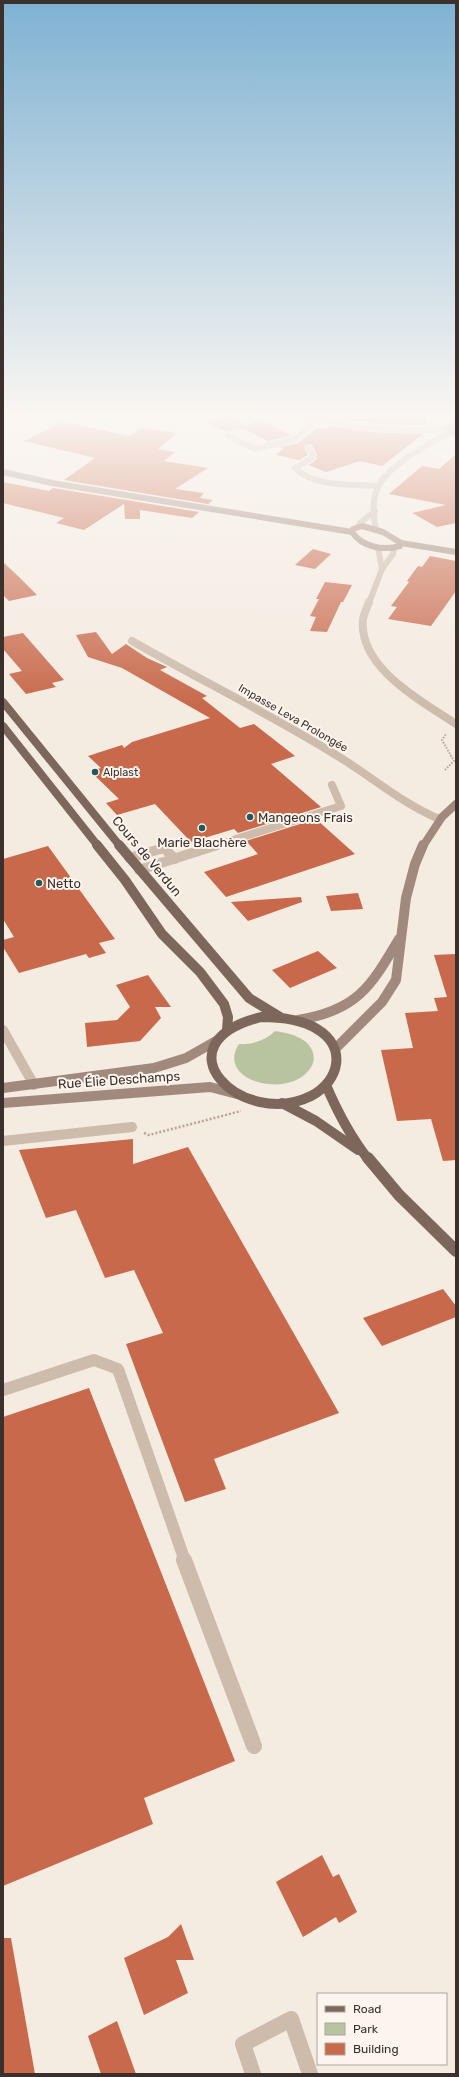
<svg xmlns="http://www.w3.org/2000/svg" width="459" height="2077" font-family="Rubik,sans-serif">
<rect width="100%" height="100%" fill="#f4ebe1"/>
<path fill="#b8c4a0" d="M275 1031C289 1033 306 1037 312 1050 315 1057 314 1065 309 1070 287 1099 215 1081 239 1044 253 1045 266 1040 275 1031Z"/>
<g fill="#c8694b">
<path d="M345 414 418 415 427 416V425H390L353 421 345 420Z"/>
<path d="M229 416 248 426 258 419 291 435 268 441 244 429 246 428 225 431 206 422Z"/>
<path d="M62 422 130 436 141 428 177 433 158 449 175 452 164 461 208 468 175 489 204 493 200 498 213 500 208 504 64 480 95 458 24 441Z"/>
<path d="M329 426 370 432 423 434 382 466 360 461 326 472 309 465 316 460 317 455 312 445 308 444 304 448 308 455 299 460 276 455 283 449 280 447 298 443 317 428 326 429Z"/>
<path d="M456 454V523L437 527 412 513 446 505 389 494 422 466 439 469Z"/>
<path d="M3 482 49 491 53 488 199 512 192 518 140 510V519H125L124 504 84 530 56 523 64 518 3 503Z"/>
<path d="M313 549 331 554 315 569 295 565Z"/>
<path d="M430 556 456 561V591L431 626 388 619 397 607 391 606 409 582 407 581 418 566 422 567Z"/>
<path d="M3 562 19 577 37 595 9 601 3 595Z"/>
<path d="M325 582 352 585 343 602H341L327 632 310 631 316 617 310 616 319 599H316Z"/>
<path d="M96 632 112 654 126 644 147 658 167 667 160 670 207 696 202 698 240 728 254 724 295 756 271 764 321 807 238 833 234 829 191 842 155 804 117 815 106 803 119 799 90 771 101 768 88 756 122 745 124 748 132 742 210 718 122 668 88 657 76 635Z"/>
<path d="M23 633 64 680 52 683 56 687 26 694 9 674 22 671 3 649V637Z"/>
<path d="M316 819 355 854 226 897 204 872 258 854 246 841Z"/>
<path d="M48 846 115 939 99 943 106 953 89 958 86 954 19 973 3 947V940L14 937 3 919V859Z"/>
<path d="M358 893 363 909 331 911 326 896Z"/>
<path d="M301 897 302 902 248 921 231 902Z"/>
<path d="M318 951 337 968 290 988 272 970Z"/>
<path d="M456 954V1160L443 1161 431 1119 397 1121 381 1050 413 1048 405 1013 438 1011 434 998 447 997 434 955Z"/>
<path d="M148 975 171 1007H155L161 1018 140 1041 87 1047 85 1023 117 1020 130 1007 116 985Z"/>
<path d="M133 1139V1164L188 1147 339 1413 214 1459 226 1489 185 1502 126 1344 163 1333 134 1270 105 1278 76 1210 46 1218 19 1150Z"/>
<path d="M443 1289 456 1306V1317L382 1346 363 1318Z"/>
<path d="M89 1388 235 1761 144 1798 153 1824 3 1886V1417Z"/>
<path d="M322 1855 333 1877 339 1874 357 1912 339 1923 336 1917 303 1937 276 1882Z"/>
<path d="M181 1924 194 1960H176L188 1993 144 2015 124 1958 168 1937Z"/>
<path d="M3 1938H11L35 2074H3Z"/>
<path d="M117 2021 136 2074H101L88 2036Z"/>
</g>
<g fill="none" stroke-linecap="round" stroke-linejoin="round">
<path stroke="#b9a596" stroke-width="2" stroke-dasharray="1.5 1.5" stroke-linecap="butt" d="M445 770 454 761 442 740 446 734"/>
<path stroke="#b9a596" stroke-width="2.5" stroke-dasharray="2 2" stroke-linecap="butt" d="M144 1133 149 1135 241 1111"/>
<g stroke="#cdbbac" stroke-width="6">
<path d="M227 435 255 449 295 439 318 419"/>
<path d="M308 448 313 455 312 458 295 468C316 488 351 484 378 486"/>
</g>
<path stroke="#cdbbac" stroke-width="8" d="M214 846 341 806 332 785"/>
<g stroke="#cdbbac" stroke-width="10">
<path d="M129 858 164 848 175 859"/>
<path d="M139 870 217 845"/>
</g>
<path stroke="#cdbbac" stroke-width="12" d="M3 1390 94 1360 118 1369 185 1561"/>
<path stroke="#cdbbac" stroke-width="16" d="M184 1560 254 1746"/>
<path stroke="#cdbbac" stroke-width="6" d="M296 413C346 428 395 432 447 429"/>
<path stroke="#cdbbac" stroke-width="8" d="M132 641C200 680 270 714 336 755 371 776 401 803 439 819"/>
<g stroke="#cdbbac" stroke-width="10">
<path d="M3 1030 34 1085"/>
<path d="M3 1141 132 1127"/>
</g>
<path stroke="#cdbbac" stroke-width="16" d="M253 2074 243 2044 291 2019 310 2074"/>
<g stroke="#cdbbac" stroke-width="6">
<path d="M358 527 360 523 375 511"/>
<path d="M376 530C373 517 372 499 378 487 389 465 430 442 452 432"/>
<path d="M378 548 382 569"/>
<path d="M369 603 382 569 393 554 394 549"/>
</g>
<path stroke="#cdbbac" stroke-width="8" d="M369 602C367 607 364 614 363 619 358 668 422 701 456 724"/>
<g stroke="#a18a7d" stroke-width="6">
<path d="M449 413 456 420"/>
<path d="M456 425 449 426 447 429 456 433"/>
<path d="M3 472 52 483 352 532"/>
<path d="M362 526 383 532 401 543 400 546C383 551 362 547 352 532L353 529Z"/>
<path d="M401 543 456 552"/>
</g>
<path stroke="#a18a7d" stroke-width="8" d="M423 846 442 817 456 804"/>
<g stroke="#a18a7d" stroke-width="10">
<path d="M298 1020C357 1010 370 988 399 939"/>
<path d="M335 1049 382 1002 396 980 406 898 415 864 423 845"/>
<path d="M3 1088 154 1068 186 1058 216 1041"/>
<path d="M3 1103 210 1087 237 1094"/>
</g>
<g stroke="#7d675c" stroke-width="8">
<path d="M3 702 120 846"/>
<path d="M3 726 98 846"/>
</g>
<g stroke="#7d675c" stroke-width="10">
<path d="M97 845 125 880 162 934 200 972 224 1004 228 1017 227 1030"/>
<path d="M119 845 249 998 280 1017"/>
<path d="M261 1017C280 1017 301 1019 317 1029 347 1047 340 1081 311 1096 242 1130 155 1044 261 1017Z"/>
<path d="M326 1085C337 1111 350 1136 368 1159"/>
<path d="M282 1103 316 1121 358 1150"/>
</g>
<path stroke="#7d675c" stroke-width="12" d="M368 1158 399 1195 456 1251"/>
</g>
<linearGradient id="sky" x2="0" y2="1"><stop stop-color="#7eb2d2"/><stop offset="0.59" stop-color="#faf6f2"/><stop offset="1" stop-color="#faf6f2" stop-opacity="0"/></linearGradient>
<rect width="459" height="704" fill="url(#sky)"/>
<g fill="#1f5a5e" stroke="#fbf5ee" stroke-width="1.5">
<circle cx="95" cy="772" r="4"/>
<circle cx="250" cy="817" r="4"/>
<circle cx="202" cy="828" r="4"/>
<circle cx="39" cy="883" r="4"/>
</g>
<g text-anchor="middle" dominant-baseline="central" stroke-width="4" stroke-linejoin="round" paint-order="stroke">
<g font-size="11" fill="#3b302b" stroke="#fbf5ee">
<text transform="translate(293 718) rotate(30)">Impasse Leva Prolongée</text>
</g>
<g font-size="11" fill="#3b302b" stroke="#fbf5ee" text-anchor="start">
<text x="103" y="772">Alplast</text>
</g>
<g font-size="13" fill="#3b302b" stroke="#fbf5ee" text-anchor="start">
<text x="258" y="817">Mangeons Frais</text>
<text x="202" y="842" text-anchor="middle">Marie Blachère</text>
<text x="47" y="883">Netto</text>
</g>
<g font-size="13" fill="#3b302b" stroke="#fbf5ee">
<text transform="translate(147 856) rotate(50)">Cours de Verdun</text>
<text transform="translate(119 1080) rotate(-4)">Rue Élie Deschamps</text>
</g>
</g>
<rect width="459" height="2077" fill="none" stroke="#3b302b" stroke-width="8"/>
<rect x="317" y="1993" width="130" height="72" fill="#fbf5ee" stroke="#aea6a0"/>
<rect x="325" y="2006" width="20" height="6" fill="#7d675c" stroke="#aea6a0"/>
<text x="353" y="2013" font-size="12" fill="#3b302b">Road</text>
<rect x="325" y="2023" width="20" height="12" fill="#b8c4a0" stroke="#aea6a0"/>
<text x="353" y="2033" font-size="12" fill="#3b302b">Park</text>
<rect x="325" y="2043" width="20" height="12" fill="#c8694b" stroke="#aea6a0"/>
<text x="353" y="2053" font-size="12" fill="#3b302b">Building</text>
</svg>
